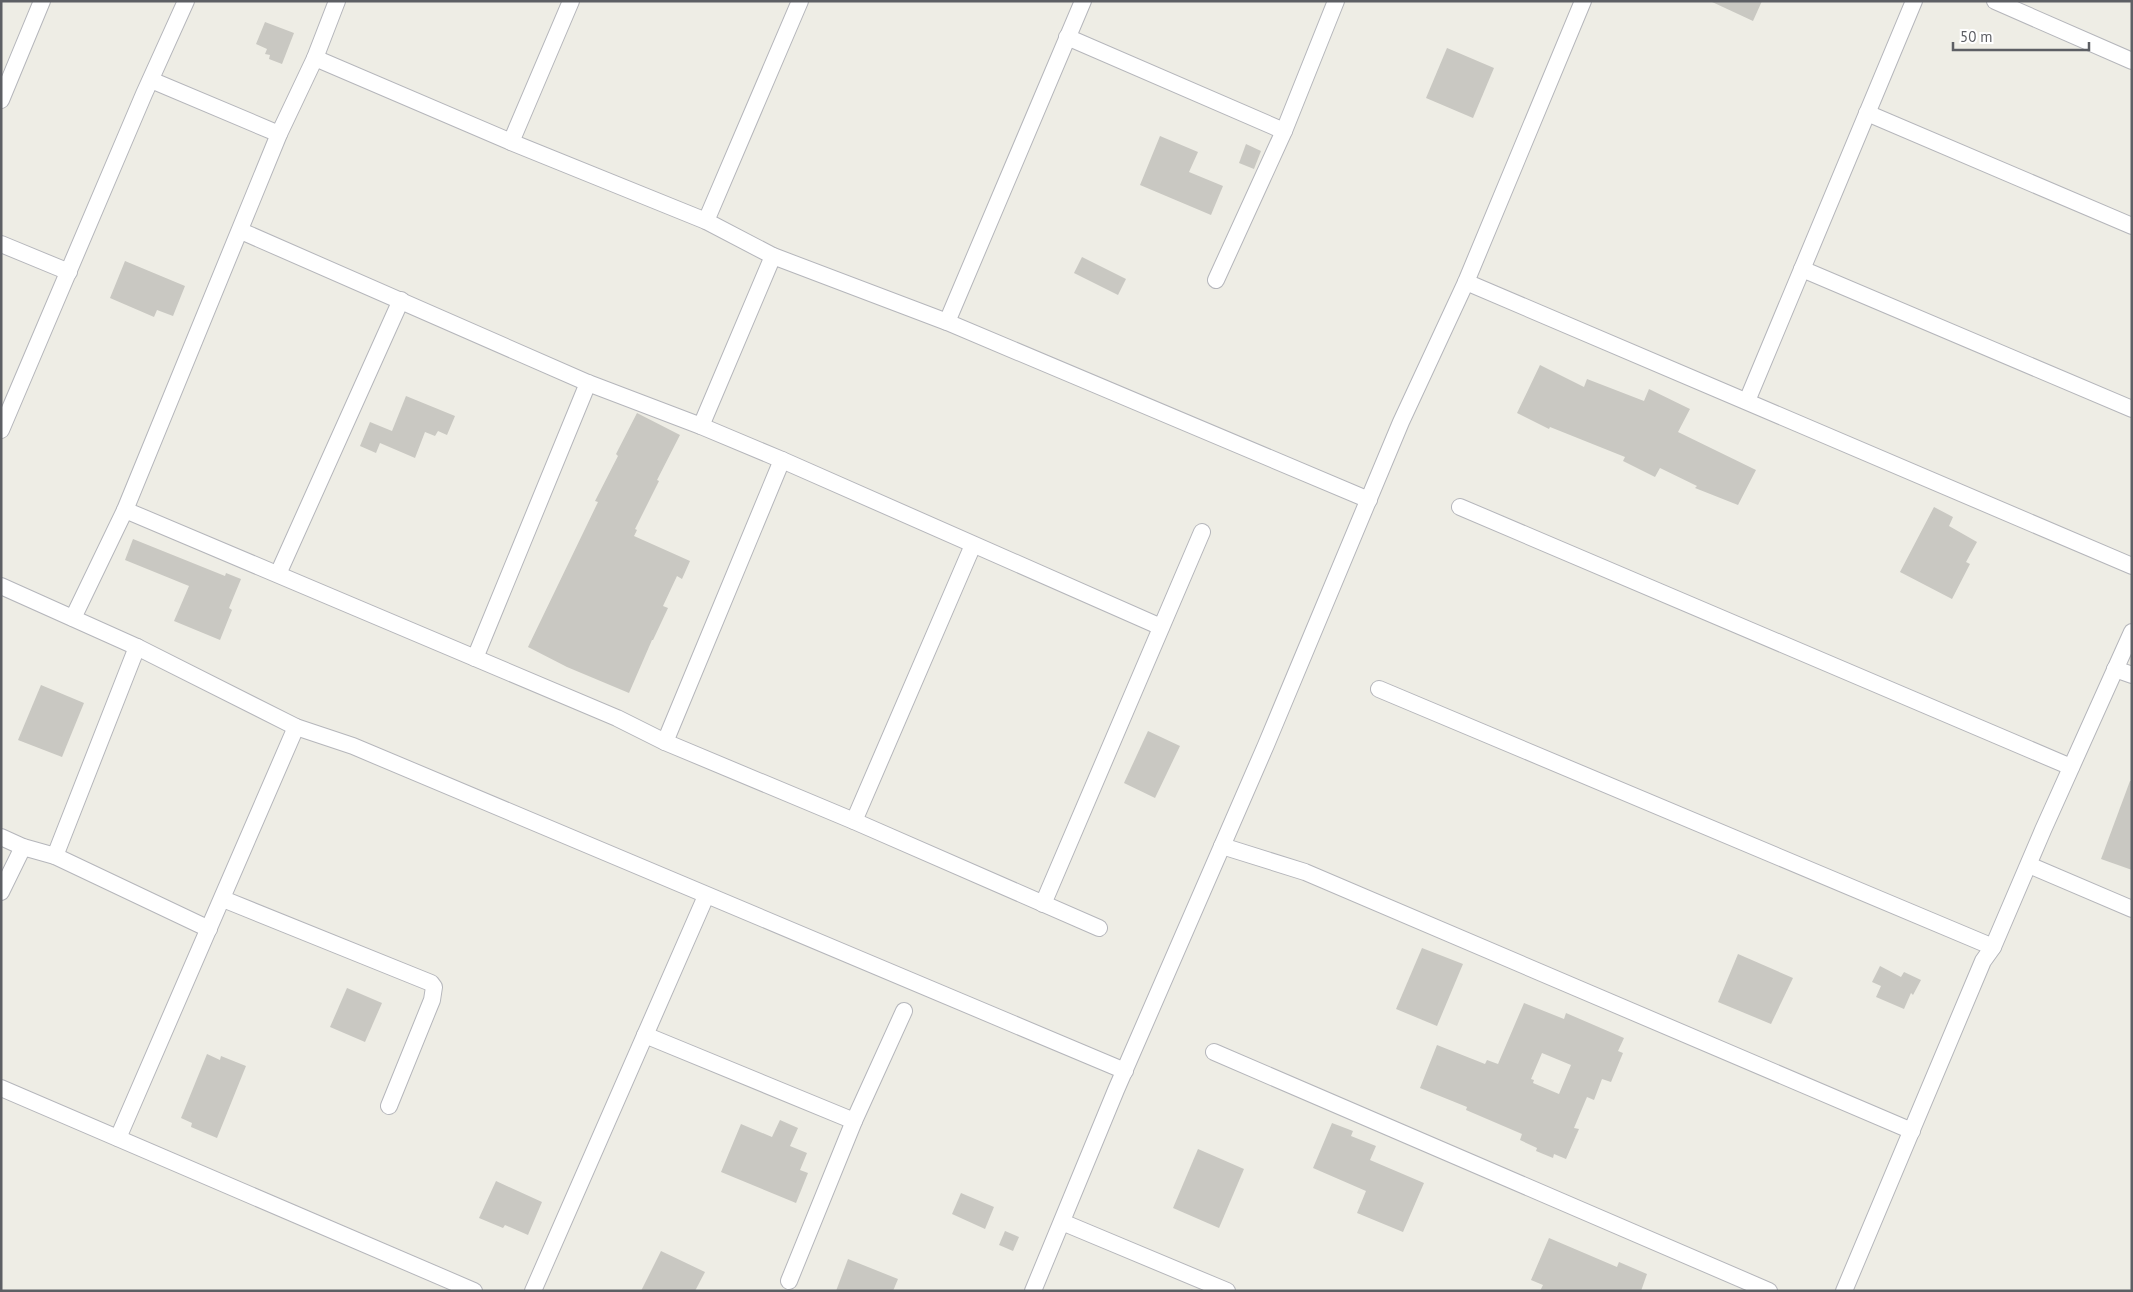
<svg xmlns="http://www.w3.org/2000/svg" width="2133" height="1292" font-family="'PT Sans',sans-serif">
<rect width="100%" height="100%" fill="#eeede5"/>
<g fill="#c9c8c2" fill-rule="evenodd">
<path d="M1710 1H1762L1753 21Z"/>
<path d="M265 22 294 33 282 64 269 59 270 55 265 54 267 49 256 44Z"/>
<path d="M1447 48 1494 68 1473 118 1426 98Z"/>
<path d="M1160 136 1198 152 1189 172 1223 186 1211 215 1140 185Z"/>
<path d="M1246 144 1261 151 1254 169 1239 163Z"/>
<path d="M1082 257 1126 279 1118 295 1074 273Z"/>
<path d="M125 261 185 286 173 316 157 310 154 317 110 298Z"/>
<path d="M1540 365 1584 387 1587 379 1644 401 1649 389 1690 409 1678 432 1756 470 1738 505 1695 488 1697 486 1660 468 1655 477 1623 461 1625 457 1550 427 1549 429 1517 413Z"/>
<path d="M406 396 455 416 447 435 438 431 435 436 425 432 415 458 380 443 376 453 360 446 370 422 392 431Z"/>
<path d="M637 413 680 435 657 480 659 481 635 529 637 530 634 536 690 561 682 579 677 576 663 606 668 608 653 640H652L629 693 567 667 528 647 598 502 595 501 618 456 616 454Z"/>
<path d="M1934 507 1953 517 1949 526 1977 542 1966 562 1970 564 1952 599 1900 572Z"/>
<path d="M133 539 225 576 226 573 241 579 229 608 232 610 220 640 174 621 189 586 125 560Z"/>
<path d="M41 685 84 703 62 757 18 740Z"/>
<path d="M1148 731 1180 746 1155 798 1124 783Z"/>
<path d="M2130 781H2132V870L2101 859Z"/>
<path d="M1422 948 1463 964 1437 1026 1396 1009Z"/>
<path d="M1738 954 1793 978 1771 1024 1718 1002Z"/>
<path d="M1880 966 1901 977 1904 972 1921 980 1913 995 1911 993 1904 1009 1876 997 1881 986 1872 982Z"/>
<path d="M347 988 382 1003 365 1042 330 1027Z"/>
<path d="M1524 1003 1564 1019 1566 1013 1624 1038 1618 1051 1623 1053 1611 1082 1602 1079 1594 1100 1587 1097 1574 1128 1579 1129 1566 1159 1554 1154 1553 1158 1536 1151 1537 1148 1520 1140 1522 1134 1466 1110 1467 1107 1420 1088 1437 1045 1485 1064 1487 1060 1498 1064ZM1542 1053 1571 1065 1559 1094 1533 1083 1534 1080 1531 1079Z"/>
<path d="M207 1054 220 1060 221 1056 246 1066 217 1138 191 1127 192 1123 181 1118Z"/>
<path d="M780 1120 798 1128 790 1146 807 1153 800 1170 808 1173 796 1203 721 1172 741 1124 772 1137Z"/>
<path d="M1332 1123 1353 1131 1351 1136 1376 1146 1370 1160 1424 1183 1403 1232 1357 1213 1366 1191 1313 1168Z"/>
<path d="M1198 1149 1244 1169 1219 1228 1173 1208Z"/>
<path d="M496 1181 542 1202 528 1235 505 1225 503 1228 479 1218Z"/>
<path d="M961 1193 994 1207 985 1229 952 1214Z"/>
<path d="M1005 1231 1019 1237 1013 1251 999 1245Z"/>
<path d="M1549 1238 1617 1267 1619 1262 1647 1274 1641 1291H1540L1543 1285 1531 1280Z"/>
<path d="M661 1251 705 1272 695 1291H641Z"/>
<path d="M848 1259 898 1279 893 1291H836Z"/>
</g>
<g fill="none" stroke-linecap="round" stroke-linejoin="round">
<defs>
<g id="minor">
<path d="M1995 1 2132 61"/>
<path d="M1067 37 1284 131"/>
<path d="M315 58 511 142 706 221 773 256 947 322 1369 500"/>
<path d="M151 80 279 134"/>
<path d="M1 100 42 1"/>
<path d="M1867 113 2132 226"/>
<path d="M511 142 571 1"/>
<path d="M706 221 800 1"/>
<path d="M241 231 588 383 701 426 782 460 1161 627"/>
<path d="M1 244 69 272"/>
<path d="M1802 269 2132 409"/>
<path d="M1216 280 1284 131 1336 1"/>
<path d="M1466 282 2132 566"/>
<path d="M947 322 1083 1"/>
<path d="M1747 401 1914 1"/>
<path d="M701 426 773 256"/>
<path d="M1 430 144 94 186 1"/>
<path d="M1460 507 2071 767"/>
<path d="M125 510 617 718 665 742 854 821 1099 928"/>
<path d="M278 574 401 300"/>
<path d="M1 586 137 647 296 727 353 746 1125 1071"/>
<path d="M73 618 125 510 279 134 315 58 337 1"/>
<path d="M475 658 588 383"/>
<path d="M2115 669 2132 675"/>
<path d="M1379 689 1993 947"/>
<path d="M665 742 782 460"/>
<path d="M854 821 973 545"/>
<path d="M1 837 23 847 55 856 209 929"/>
<path d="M1222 846 1305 872 1912 1131"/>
<path d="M55 856 137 647"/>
<path d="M2029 865 2132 909"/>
<path d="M1 892 23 847"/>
<path d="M223 899 431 983 434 987 432 1000 389 1106"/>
<path d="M1043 904 1202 532"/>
<path d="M645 1035 854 1121"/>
<path d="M1214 1052 1769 1291"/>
<path d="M1 1088 474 1291"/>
<path d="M118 1138 296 727"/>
<path d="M1062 1222 1227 1291"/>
<path d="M789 1281 854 1121 904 1011"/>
<path d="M533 1291 706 896"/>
<path d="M1033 1291 1116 1090 1266 745 1401 422 1466 282 1583 1"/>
<path d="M1844 1291 1983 961 1993 947 2043 830 2132 632"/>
</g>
</defs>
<use href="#minor" stroke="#b5b6bb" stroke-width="18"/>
<use href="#minor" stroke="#fff" stroke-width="16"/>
</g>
<rect width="2133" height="1292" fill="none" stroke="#5d5f64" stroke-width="5"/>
<path d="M1953 42v8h136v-8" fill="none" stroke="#5d5f64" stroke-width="2.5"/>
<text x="1960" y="42" font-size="15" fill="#5d5f64" stroke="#ffffff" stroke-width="4" paint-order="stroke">50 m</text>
</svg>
